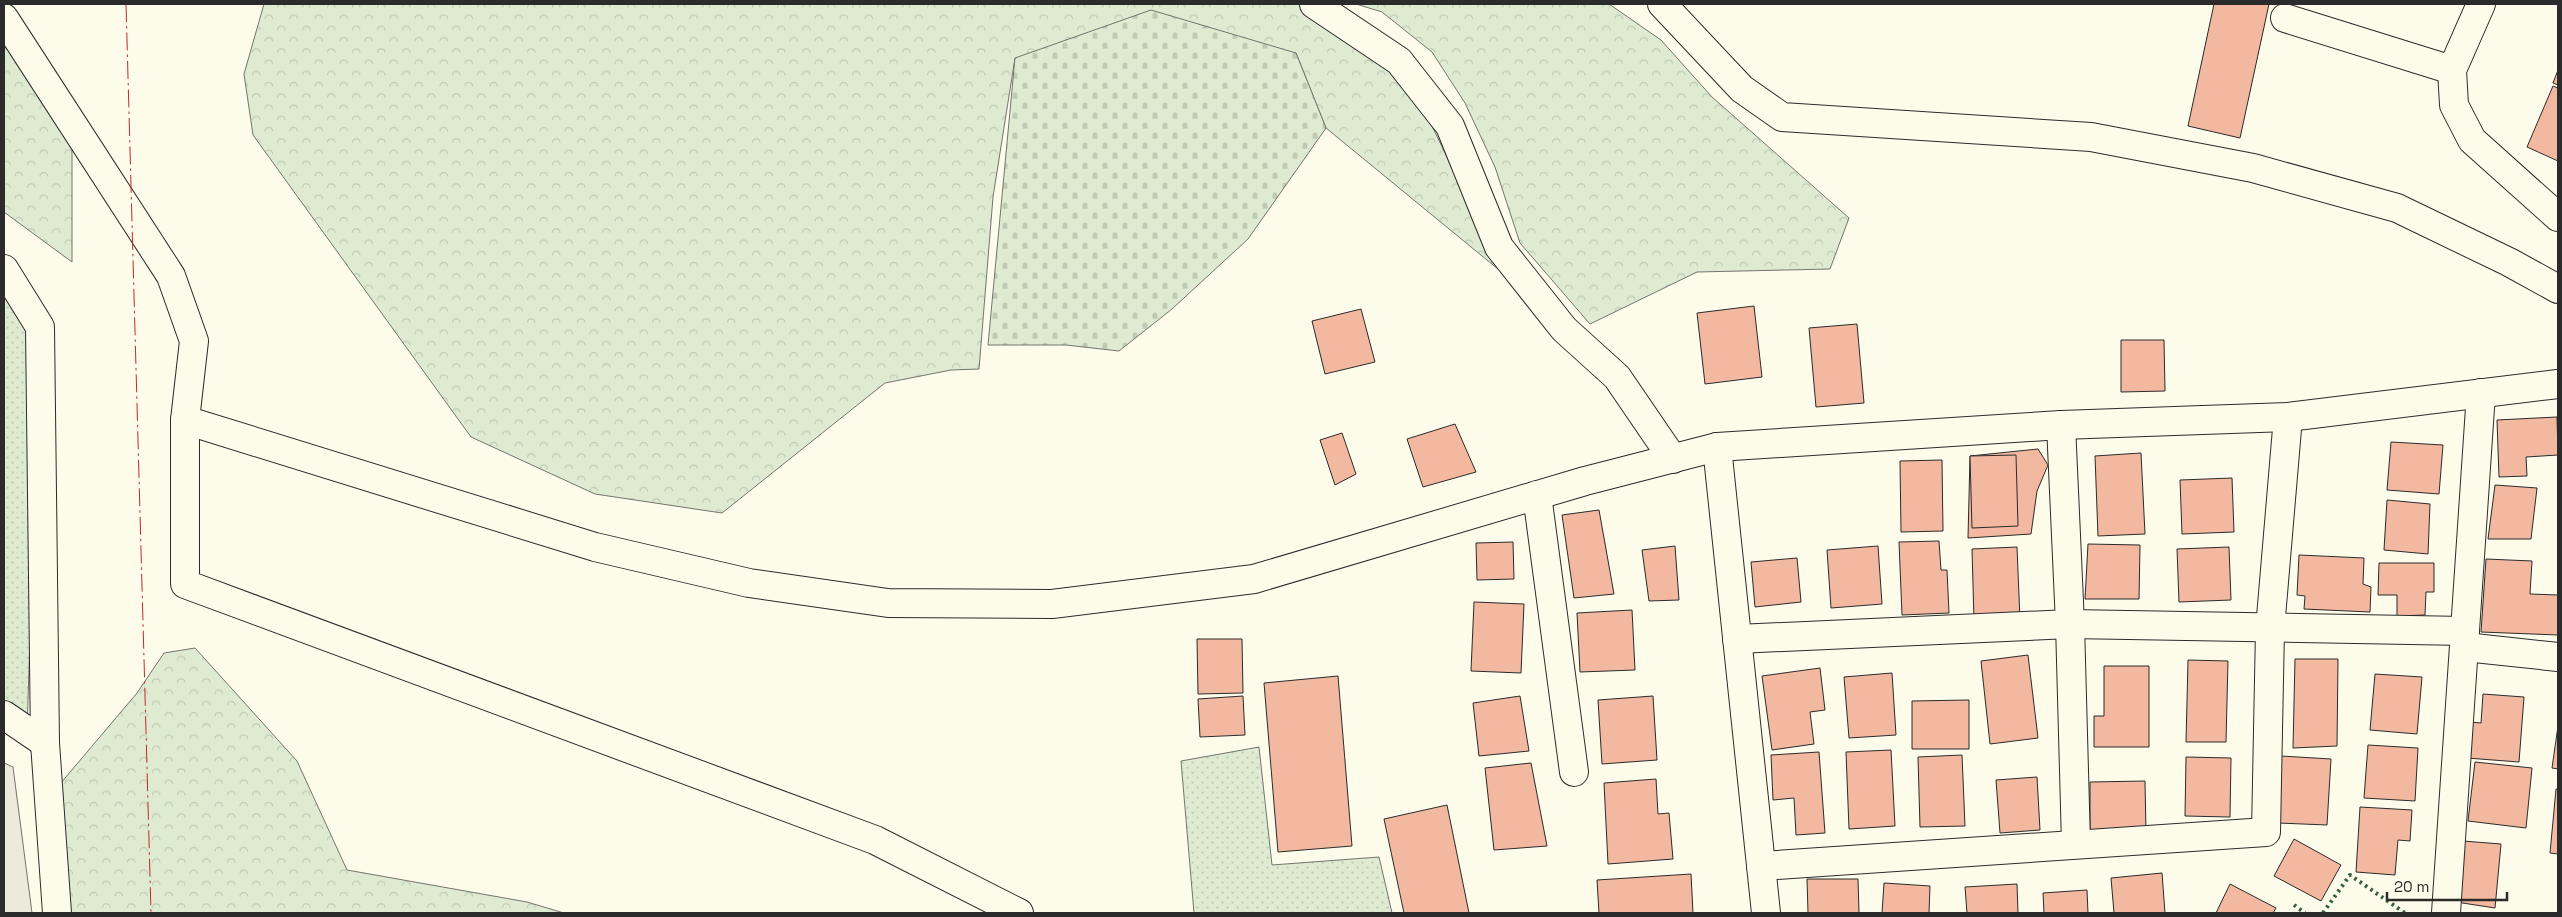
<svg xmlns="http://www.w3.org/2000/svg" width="2562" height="917" font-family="'Space Grotesk',sans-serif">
<defs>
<pattern id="grass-dots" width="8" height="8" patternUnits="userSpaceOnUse" patternTransform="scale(1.25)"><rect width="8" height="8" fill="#deebd1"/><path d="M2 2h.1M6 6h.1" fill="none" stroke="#bfcab4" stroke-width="1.8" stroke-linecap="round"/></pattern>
<pattern id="forest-crowns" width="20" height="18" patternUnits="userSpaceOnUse" patternTransform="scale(1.25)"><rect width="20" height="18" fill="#deebd1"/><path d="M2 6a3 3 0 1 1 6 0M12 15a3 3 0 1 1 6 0" fill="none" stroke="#bfcab4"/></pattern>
<pattern id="cemetery-stones" width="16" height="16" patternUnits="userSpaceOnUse" patternTransform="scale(1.25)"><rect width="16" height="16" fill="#deebd1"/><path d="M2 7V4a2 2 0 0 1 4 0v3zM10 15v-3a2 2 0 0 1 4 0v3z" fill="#bfcab4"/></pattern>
</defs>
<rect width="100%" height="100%" fill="#fdfbea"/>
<g fill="url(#grass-dots)" stroke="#74746e">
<path d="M4 269 40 327 27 731 4 715Z"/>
<path d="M1259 747 1272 865 1379 857 1392 913H1194L1181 761Z"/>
</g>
<g fill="url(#forest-crowns)" stroke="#74746e">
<path d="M264 4H1311L1411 83 1504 274 1326 128 1296 53 1015 58 993 197 979 369 951 370 885 383 722 513 595 494 471 437 253 135 244 74Z"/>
<path d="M1356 4H1609L1661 40 1712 97 1849 218 1830 269 1697 272 1590 324 1520 243 1495 167 1465 103 1432 52 1382 12Z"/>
<path d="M4 18 72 123V262L4 212Z"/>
<path d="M195 648 297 761 347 870 527 902 564 913H57L49 797 137 693 164 653Z"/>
</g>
<path fill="url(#cemetery-stones)" stroke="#74746e" d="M1151 10 1296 53 1326 128 1248 239 1172 309 1119 351 1066 345H988L1015 58Z"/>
<path fill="#eceadb" stroke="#74746e" d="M4 763 13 767 32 913H4Z"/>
<g fill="#f2b8a0" stroke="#2b2b2b">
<path d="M2214 4H2269L2240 138 2188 126Z"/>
<path d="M2558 70V85L2553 83Z"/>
<path d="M2553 86 2558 88V161L2527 147Z"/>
<path d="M1754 306 1762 377 1705 384 1697 313Z"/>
<path d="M1361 309 1375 362 1325 374 1312 321Z"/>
<path d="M1857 324 1864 403 1816 407 1809 328Z"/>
<path d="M2121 340H2164L2165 391 2121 392Z"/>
<path d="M2557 417 2558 455 2526 457 2527 476 2499 477 2497 420Z"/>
<path d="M1455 424 1476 472 1423 487 1407 439Z"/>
<path d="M1342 433 1356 474 1335 485 1320 440Z"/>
<path d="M2391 442 2443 445 2439 494 2387 490Z"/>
<path d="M2038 449 2048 465 2037 491 2031 534 1968 538 1970 456Z"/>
<path d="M2141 453 2145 534 2098 536 2095 456Z"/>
<path d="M2016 455 2018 526 1972 528 1970 456Z"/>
<path d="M1942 460 1943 531 1901 532 1900 461Z"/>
<path d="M2232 478 2234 532 2182 534 2180 480Z"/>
<path d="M2495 485 2537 488 2531 539H2488Z"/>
<path d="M2387 500 2430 504 2428 554 2384 550Z"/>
<path d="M1599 510 1614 594 1574 598 1562 515Z"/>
<path d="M1939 541 1941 570H1947L1949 613 1902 615 1899 542Z"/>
<path d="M1513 542 1514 579 1477 580 1476 543Z"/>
<path d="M2088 544 2140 545 2139 599H2085Z"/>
<path d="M1675 546 1679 600 1649 601 1642 550Z"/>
<path d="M1878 546 1882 604 1831 608 1827 550Z"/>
<path d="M2017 547 2020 620 1974 621 1972 549Z"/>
<path d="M2229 547 2231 600 2179 602 2177 549Z"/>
<path d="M2299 555 2364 558 2363 584 2371 587 2370 612 2304 609 2305 596 2297 595Z"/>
<path d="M1797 558 1801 602 1755 607 1751 562Z"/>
<path d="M2486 559 2532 561 2530 594 2558 595V635L2481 632Z"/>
<path d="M2379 563H2434V592H2426L2425 615 2397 616V595H2378Z"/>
<path d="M1474 602 1524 604 1521 673 1471 671Z"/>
<path d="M1632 610 1635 670 1580 672 1577 613Z"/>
<path d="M1197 639H1242L1243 693 1198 694Z"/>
<path d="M2028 655 2038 738 1990 744 1981 661Z"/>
<path d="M2295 659H2338L2337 746 2293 748Z"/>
<path d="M2188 660 2228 661 2226 742H2186Z"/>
<path d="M2104 666H2149V747H2094V716H2104Z"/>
<path d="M1820 668 1825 710 1810 712 1814 744 1772 750 1762 676Z"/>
<path d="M1892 673 1896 735 1849 738 1844 677Z"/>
<path d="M2375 674 2422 677 2417 734 2370 730Z"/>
<path d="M1338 676 1352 846 1278 852 1264 683Z"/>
<path d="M2483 694 2524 697 2519 762 2467 758 2470 722 2481 723Z"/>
<path d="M1243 696 1245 735 1200 737 1198 699Z"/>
<path d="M1520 696 1529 751 1479 756 1473 703Z"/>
<path d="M1653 696 1657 760 1602 764 1598 700Z"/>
<path d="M1969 700V749H1912V701Z"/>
<path d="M2558 726V769L2552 768Z"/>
<path d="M2368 745 2418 748 2415 801 2364 798Z"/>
<path d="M1891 750 1895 826 1849 829 1846 752Z"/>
<path d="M1819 752 1825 833 1796 835 1794 798 1773 800 1771 755Z"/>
<path d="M1962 755 1965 826 1920 827 1918 757Z"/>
<path d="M2281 756 2331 759 2327 825 2278 823Z"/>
<path d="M2186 757 2231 758 2230 817 2185 816Z"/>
<path d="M2475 762 2532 768 2526 828 2468 821Z"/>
<path d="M1531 763 1547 846 1494 850 1485 768Z"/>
<path d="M2037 777 2040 830 2000 833 1996 780Z"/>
<path d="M1656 779 1658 814 1669 813 1673 859 1608 864 1604 783Z"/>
<path d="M2145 781 2146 833 2090 834V782Z"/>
<path d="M2556 789H2558V854L2550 853Z"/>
<path d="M1447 805 1469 913H1404L1384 819Z"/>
<path d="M2360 807 2412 810 2410 841 2398 840 2395 875 2356 872Z"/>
<path d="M2294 839 2341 865 2321 901 2274 876Z"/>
<path d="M2463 841 2501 844 2495 908 2456 902Z"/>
<path d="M2162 873 2165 913H2114L2111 878Z"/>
<path d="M1691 874 1693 913H1599L1597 880Z"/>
<path d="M1807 879H1858L1859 913H1808Z"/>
<path d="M1884 883 1930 886 1929 913H1882Z"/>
<path d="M2017 884 2018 913H1967L1965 887Z"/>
<path d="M2230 884 2276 908 2273 913H2216Z"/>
<path d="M2087 890 2088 913H2044L2043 893Z"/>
</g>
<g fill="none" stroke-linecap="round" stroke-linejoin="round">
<defs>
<g id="minor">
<path d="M1314 4 1399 61 1450 126 1499 247 1564 329 1617 377 1673 459"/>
<path d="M1662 4 1742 89 1782 117 2091 137 2253 168 2397 208 2509 262 2558 289"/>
<path d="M2481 4 2452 70 2454 105 2472 140 2558 217"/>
<path d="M4 18 171 276 194 341 185 420V584L875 840 1019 913"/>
<path d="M2285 18 2452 70"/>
<path d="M4 269 40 327 45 743 57 913"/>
<path d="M185 420 595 547 749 583 888 603 1052 604 1254 579 1585 481 1717 447 2061 425 2288 417 2558 384"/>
<path d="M2061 425 2070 624 2076 844"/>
<path d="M1717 447 1766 913"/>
<path d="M1537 495 1574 772"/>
<path d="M1737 639 2070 624 2465 631"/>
<path d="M2465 647 2558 657"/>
<path d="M4 715 45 743"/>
<path d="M1761 866 2266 832 2270 629 2288 417"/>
<path d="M2446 913 2481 393"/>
</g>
</defs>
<use href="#minor" stroke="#2b2b2b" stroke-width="30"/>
<use href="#minor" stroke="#fdfbea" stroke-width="28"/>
<g stroke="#34623c" stroke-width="4" stroke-dasharray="2.5 4" stroke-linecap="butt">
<path d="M2294 905 2305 913"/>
<path d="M2323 913 2350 875 2405 913"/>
</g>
<path stroke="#c62828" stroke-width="1" stroke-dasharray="18 4 2.5 4" stroke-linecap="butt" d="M126 4 151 913"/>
</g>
<rect width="2562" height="917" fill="none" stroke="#2b2b2b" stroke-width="10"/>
<path d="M2387 892v8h120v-8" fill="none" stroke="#2b2b2b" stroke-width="2.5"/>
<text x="2394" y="892" font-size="15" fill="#2b2b2b" stroke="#fdfbea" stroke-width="4" paint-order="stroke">20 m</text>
</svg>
